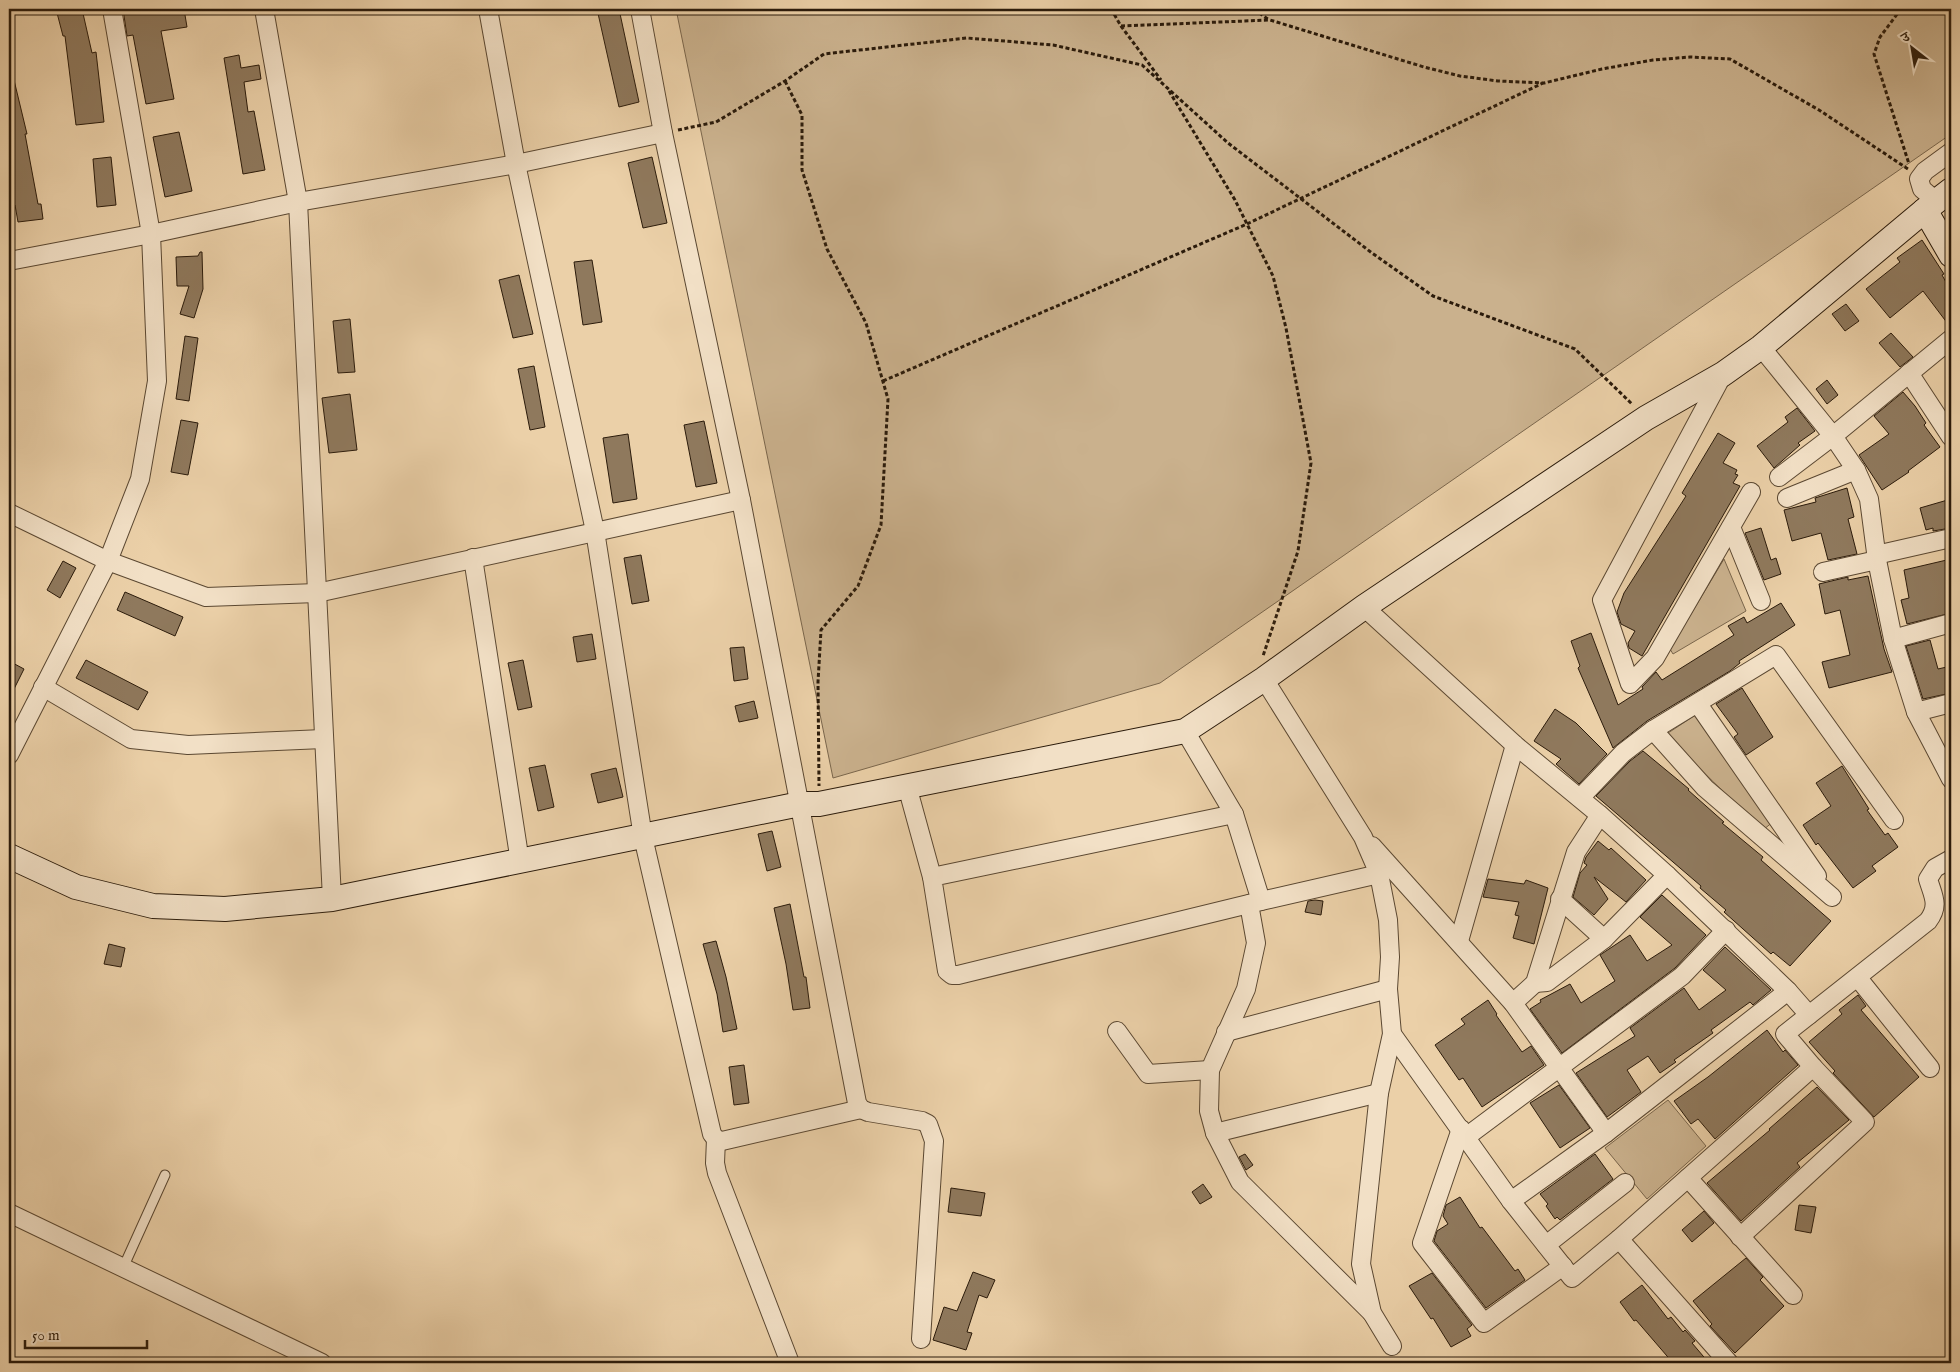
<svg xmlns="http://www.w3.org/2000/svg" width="1960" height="1372" font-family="'IM FELL English','Noto Serif Devanagari',serif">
<rect width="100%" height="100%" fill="#ebd0a8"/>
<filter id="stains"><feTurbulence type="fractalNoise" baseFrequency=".004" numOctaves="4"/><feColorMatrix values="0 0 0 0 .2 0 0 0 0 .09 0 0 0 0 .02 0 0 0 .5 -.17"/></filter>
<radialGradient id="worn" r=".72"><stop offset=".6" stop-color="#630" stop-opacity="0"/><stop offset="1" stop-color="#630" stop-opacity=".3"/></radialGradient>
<g fill="#cab18d" stroke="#7a664c">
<path d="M676 9H1951V134L1160 683 833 778Z"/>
<path d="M1724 559 1746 611 1673 654 1670 649Z"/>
<path d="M1697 714 1774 821 1763 830 1665 735Z"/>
<path d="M1668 1100 1706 1146 1647 1199 1605 1148Z"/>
</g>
<g fill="#8f795d" stroke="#2b1b0b">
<path d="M56 9H82L92 53 96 52 104 122 76 125 65 36H63Z"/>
<path d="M123 9H184L187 27 161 31 174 99 146 104 133 35 127 36Z"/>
<path d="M597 9H619L639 102 619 107Z"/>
<path d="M239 55 241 68 259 65 261 79 244 82 248 112 254 111 265 170 243 174 224 58Z"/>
<path d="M14 80 27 134H25L38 204H41L43 219 18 222 15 205 9 206V81Z"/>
<path d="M179 132 192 191 165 197 153 137Z"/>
<path d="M111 157 116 205 97 207 93 159Z"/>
<path d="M652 157 667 223 643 228 628 163Z"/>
<path d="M1922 240 1944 274 1942 275 1951 291V328L1923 291 1890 318 1866 289 1900 262 1897 258Z"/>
<path d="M200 252H202L203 289 194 318 180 314 189 286H177L176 257 198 256Z"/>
<path d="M592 260 602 322 583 325 574 262Z"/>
<path d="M519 275 533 334 513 338 499 280Z"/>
<path d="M1846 304 1859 321 1845 331 1832 314Z"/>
<path d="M350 319 355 372 338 373 333 321Z"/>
<path d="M1891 333 1913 357 1900 367 1879 343Z"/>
<path d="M185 336 198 338 189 401 176 399Z"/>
<path d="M534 366 545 427 530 430 518 369Z"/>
<path d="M1827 380 1838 395 1827 404 1816 389Z"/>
<path d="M1903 392 1915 406 1926 423 1924 425 1940 447 1908 471 1909 472 1882 490 1859 455 1889 434 1874 416Z"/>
<path d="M350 394 357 450 329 453 322 398Z"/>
<path d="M1797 408 1815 431 1798 443 1800 445 1774 468 1757 446 1788 422 1785 417Z"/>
<path d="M181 420 198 423 188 475 171 472Z"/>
<path d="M704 421 717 483 696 487 684 425Z"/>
<path d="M1718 433 1735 443 1723 463 1737 470 1735 474 1738 475 1733 483 1740 486 1642 656 1629 648 1628 643 1635 631 1621 624 1617 612 1624 593 1686 496 1682 493Z"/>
<path d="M628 434 637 499 613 503 603 438Z"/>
<path d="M1847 488 1854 517 1848 519 1857 554 1828 560 1821 533 1792 541 1784 510 1816 502 1815 498Z"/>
<path d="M1951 499V528L1933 531V528L1926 530 1920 508Z"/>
<path d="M1761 528 1771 560 1776 558 1781 574 1764 580 1745 533Z"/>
<path d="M641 555 649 601 632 604 624 558Z"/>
<path d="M1951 559V613L1907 624 1901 600 1909 598 1904 570Z"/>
<path d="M63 561 76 568 60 598 47 590Z"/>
<path d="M1868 576 1884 649 1892 672 1829 688 1822 662 1850 655 1840 610 1825 614 1819 584 1848 577V580Z"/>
<path d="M125 592 183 617 175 636 117 610Z"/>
<path d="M1781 603 1795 625 1739 661 1740 663 1730 671 1647 721 1613 748 1578 668 1580 666 1571 641 1591 633 1618 705 1643 689 1642 687 1656 672 1662 680 1734 635 1728 626 1744 617 1747 623Z"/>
<path d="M592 634 596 659 577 662 573 637Z"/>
<path d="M1930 640 1938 669 1951 666V693L1923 699 1906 646Z"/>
<path d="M744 647 748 679 734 681 730 648Z"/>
<path d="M86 660 148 692 138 710 76 678Z"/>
<path d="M523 660 532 707 518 710 508 663Z"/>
<path d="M9 661 24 669 9 699Z"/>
<path d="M1742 688 1773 737 1746 755 1734 737 1738 734 1716 704Z"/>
<path d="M754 701 758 718 739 722 735 706Z"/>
<path d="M1555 709 1576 723 1607 754 1579 784 1556 764 1561 759 1534 741Z"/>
<path d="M1643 751 1689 789 1688 790 1724 822 1722 823 1763 857 1761 860 1831 921 1790 966 1773 952 1771 954 1724 912 1726 910 1700 888 1701 886 1596 796 1630 761Z"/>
<path d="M545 765 554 807 538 811 529 768Z"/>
<path d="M1842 766 1869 809 1867 810 1885 835 1888 833 1898 847 1872 866 1876 871 1853 888 1818 843 1816 845 1803 825 1831 806 1816 783Z"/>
<path d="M616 768 623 797 598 803 591 774Z"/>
<path d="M772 831 781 867 767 871 758 834Z"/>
<path d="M1598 841 1609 850 1611 848 1646 880 1626 902 1594 877 1608 899 1594 915 1573 897 1580 873 1587 865 1584 863 1586 857Z"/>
<path d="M1488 879 1524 884 1526 880 1548 888 1534 944 1513 938 1519 916 1515 915 1519 902 1483 897Z"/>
<path d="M1662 895 1706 935 1675 968 1562 1053 1530 1009 1541 1002 1540 1000 1570 984 1581 1003 1615 981 1600 955 1630 935 1647 961 1672 945 1640 917Z"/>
<path d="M1315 900 1323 901 1321 915 1305 912 1308 901Z"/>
<path d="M790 904 804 977H806L810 1008 793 1010 786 964 774 908Z"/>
<path d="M716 941 726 977 737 1029 723 1032 717 994 703 944Z"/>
<path d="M109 944 125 948 121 967 104 964Z"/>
<path d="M1725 947 1771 990 1753 1005 1750 1002 1711 1030 1713 1033 1674 1060 1676 1062 1660 1073 1648 1056 1627 1070 1641 1092 1607 1117 1576 1073 1635 1036 1630 1028 1684 988 1699 1010 1726 990 1703 970Z"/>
<path d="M1858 995 1866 1006 1861 1010 1919 1077 1874 1117 1833 1073 1835 1071 1809 1042 1842 1014 1839 1010Z"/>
<path d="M1488 1000 1497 1014 1496 1015 1522 1052 1531 1046 1544 1065 1482 1107 1463 1078 1459 1080 1435 1045 1465 1024 1461 1019Z"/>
<path d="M1767 1030 1783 1052 1785 1050 1798 1065 1715 1139 1698 1119 1691 1124 1674 1101 1708 1077Z"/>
<path d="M744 1065 749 1103 734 1105 729 1067Z"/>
<path d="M1559 1085 1590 1128 1560 1148 1530 1103Z"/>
<path d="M1817 1087 1849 1120 1797 1163 1800 1167 1741 1221 1707 1183 1770 1130 1769 1129Z"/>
<path d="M1245 1154 1253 1165 1246 1170 1239 1157Z"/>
<path d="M1595 1154 1613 1179 1560 1220 1557 1217 1555 1219 1546 1206 1548 1204 1540 1194Z"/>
<path d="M1203 1184 1212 1197 1200 1204 1192 1192Z"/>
<path d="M951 1188 985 1193 981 1216 948 1212Z"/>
<path d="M1460 1197 1480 1228 1482 1227 1515 1271 1518 1269 1525 1280 1486 1308 1434 1241 1437 1231 1448 1224 1443 1216 1446 1205Z"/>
<path d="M1799 1205 1816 1207 1811 1233 1795 1230Z"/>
<path d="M1704 1211 1714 1223 1692 1242 1682 1230Z"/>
<path d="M1746 1258 1763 1277 1760 1280 1784 1306 1735 1353 1710 1326 1712 1324 1693 1301Z"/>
<path d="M973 1272 995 1280 987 1298 979 1295 967 1332 972 1333 966 1350 933 1340 944 1307 957 1311Z"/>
<path d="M1432 1273 1472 1325 1467 1329 1471 1336 1451 1347 1433 1318 1431 1319 1409 1286Z"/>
<path d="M1642 1285 1668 1319 1671 1317 1683 1332 1685 1330 1695 1341 1692 1343 1709 1363H1673L1636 1320 1634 1321 1620 1302Z"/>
</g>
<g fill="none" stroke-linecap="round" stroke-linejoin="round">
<defs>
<path id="lane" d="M123 1268 165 1175"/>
<g id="street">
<path d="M264 9 298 202 332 899"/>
<path d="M488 9 516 164 595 531 643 837 712 1134 716 1139 722 1141 861 1109"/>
<path d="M640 9 663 133 741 500 857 1103 861 1109 868 1112 922 1121 928 1124 934 1141 921 1339"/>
<path d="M1936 201 1922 189 1919 179 1925 171 1951 152"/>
<path d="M9 261 151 234 298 202 516 164 663 133"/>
<path d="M1761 347 1833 436 1856 470 1869 499 1877 560 1893 639 1916 712 1951 779"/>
<path d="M1909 373 1951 437"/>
<path d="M1723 374 1602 600 1630 684 1655 658 1751 492"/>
<path d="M1779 477 1833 436 1951 339"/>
<path d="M1787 498 1856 470"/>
<path d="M9 513 108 561 206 597 317 593 741 500"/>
<path d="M1731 527 1761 601"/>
<path d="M1876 555 1951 538"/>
<path d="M473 558 520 862"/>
<path d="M1823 572 1877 560"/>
<path d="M1364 607 1515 745 1600 815 1667 875 1788 991 1606 1133 1511 1201"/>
<path d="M1893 639 1951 623"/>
<path d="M1264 679 1363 837 1379 874 1388 920 1390 957 1388 989 1392 1034 1379 1093 1361 1264 1372 1313 1392 1346"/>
<path d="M43 687 131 739 188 745 323 739"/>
<path d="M1698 704 1817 876"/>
<path d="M1916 712 1951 703"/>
<path d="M1653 730 1705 788 1832 897"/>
<path d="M1185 731 1234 814 1261 901"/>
<path d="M9 755 108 561 140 479 157 381 151 234 112 9"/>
<path d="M907 786 932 877"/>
<path d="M1580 798 1623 753 1653 730 1776 655 1894 820"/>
<path d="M1234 814 932 877 947 971 952 975H958L1261 901 1379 874"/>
<path d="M1372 846 1513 1003 1606 1133"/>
<path d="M1560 899 1604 939"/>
<path d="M1249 904 1256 943 1246 989 1210 1070 1209 1111 1215 1133 1240 1182 1372 1313"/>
<path d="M1459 941 1515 745"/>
<path d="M1858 978 1930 1068"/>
<path d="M1535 983 1547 982 1604 939 1667 875"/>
<path d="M1788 991 1809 1015"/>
<path d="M1513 1003 1535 983 1576 852 1600 815"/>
<path d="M1117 1031 1148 1074 1210 1070"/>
<path d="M1226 1032 1388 989"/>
<path d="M1392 1034 1511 1201 1572 1278 1619 1239 1813 1067"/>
<path d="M1461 1129 1422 1243 1484 1323 1563 1266"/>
<path d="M1215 1133 1379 1093"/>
<path d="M1466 1137 1682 976 1726 930"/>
<path d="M716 1139 715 1163 717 1173 790 1363"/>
<path d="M1688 1178 1793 1295"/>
<path d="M9 1213 322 1363"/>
<path d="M1740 1237 1865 1122 1813 1067 1785 1034 1928 921C1940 905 1933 896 1928 879L1935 868 1951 859"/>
<path d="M1619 1239 1729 1363"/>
<path d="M1546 1245 1625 1183"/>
</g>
<g id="secondary">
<path d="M1925 210 1951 255"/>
<path d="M9 856 76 887 153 906 225 909 332 899 800 804H819L1185 731 1264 679 1364 607 1646 418 1723 374 1761 347 1925 210 1951 190"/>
</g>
</defs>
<use href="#lane" stroke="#5b4832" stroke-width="11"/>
<use href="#street" stroke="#5b4832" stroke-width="20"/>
<use href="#secondary" stroke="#2b1b0b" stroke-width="26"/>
<g stroke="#2b1b0b" stroke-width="3" stroke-dasharray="4 2.5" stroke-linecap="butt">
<path d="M1111 9 1121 26 1161 80"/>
<path d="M1254 9 1269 20"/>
<path d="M1901 9 1880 37 1874 54 1909 164"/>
<path d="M1121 26 1270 20 1424 67 1460 76 1498 81 1544 83 1602 69 1653 60 1690 57 1730 59 1819 110 1908 169"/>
<path d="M785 81 802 115V170L827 249 866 323 888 399 881 525 858 586 821 630 818 682 819 786"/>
<path d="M1169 91 1235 200 1273 276 1286 328 1311 463 1298 551 1263 656"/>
<path d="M678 130 716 122 785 81 824 54 967 38 1053 45 1142 65 1228 143 1372 253 1433 296 1575 349 1633 405"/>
<path d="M883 381 1247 224 1543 83"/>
</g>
<use href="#lane" stroke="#f2e0c6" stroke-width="9"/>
<use href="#street" stroke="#f2e0c6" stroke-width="18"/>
<use href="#secondary" stroke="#f2e0c6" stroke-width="24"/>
</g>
<rect width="1960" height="1372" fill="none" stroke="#ebd0a8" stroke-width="30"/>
<rect x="10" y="10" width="1940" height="1352" fill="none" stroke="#2b1b0b" stroke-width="2.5"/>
<rect x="15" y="15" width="1930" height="1342" fill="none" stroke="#2b1b0b"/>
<g transform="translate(1912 48) rotate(329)" stroke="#f2e0c6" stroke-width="4" paint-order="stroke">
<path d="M0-4L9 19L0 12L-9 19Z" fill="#2b1b0b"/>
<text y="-8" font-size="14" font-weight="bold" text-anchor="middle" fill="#2b1b0b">उ</text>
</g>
<path d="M25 1340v8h122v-8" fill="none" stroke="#2b1b0b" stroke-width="2.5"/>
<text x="32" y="1340" font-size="15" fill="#2b1b0b" stroke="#f2e0c6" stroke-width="4" paint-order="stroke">50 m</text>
<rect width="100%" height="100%" filter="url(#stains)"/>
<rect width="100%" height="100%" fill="url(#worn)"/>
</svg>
